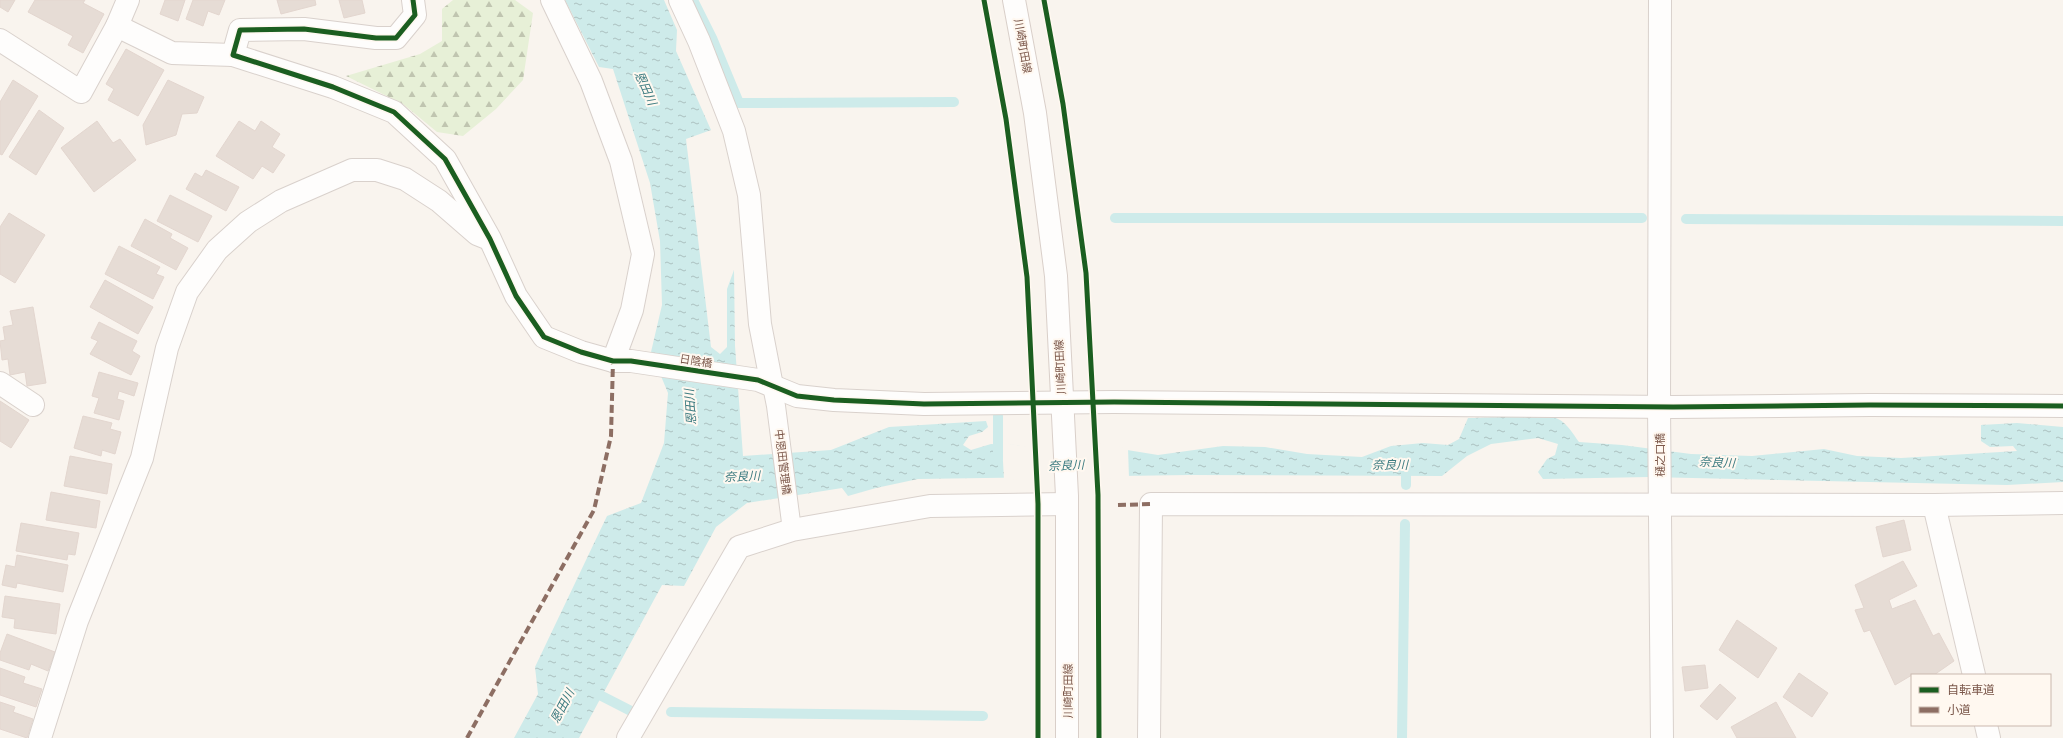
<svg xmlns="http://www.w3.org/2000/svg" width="2063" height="738" font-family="Quicksand,'Noto Sans JP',sans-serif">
<defs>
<pattern id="forest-firs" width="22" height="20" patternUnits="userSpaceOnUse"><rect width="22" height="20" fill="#e7f0d7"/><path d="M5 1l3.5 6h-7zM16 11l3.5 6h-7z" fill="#c0c5b0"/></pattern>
<pattern id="water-ripples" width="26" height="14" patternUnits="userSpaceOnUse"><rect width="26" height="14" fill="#ceebea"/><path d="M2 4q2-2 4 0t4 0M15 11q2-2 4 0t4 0" fill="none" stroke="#acc1c0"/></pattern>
</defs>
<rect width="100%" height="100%" fill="#f9f4ee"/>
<path fill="url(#forest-firs)" d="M453 0H515L533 13 523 80 496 109 463 136 437 132 403 104 346 76 420 54 442 41V9Z"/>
<path fill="url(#water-ripples)" d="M565 0H664L677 30 676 51 711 130 686 139 711 347 720 354 727 347V289L734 270 735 346 743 456 831 450 889 427 986 421 988 427 982 432 969 436 963 445 971 450 991 444 1015 445 1053 452 1121 449 1158 455 1223 446 1265 447 1307 454 1362 457 1391 446 1423 443 1448 445 1459 439 1468 418C1482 418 1551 414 1558 419 1567 423 1573 434 1579 442L1622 445 1691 454 1752 456 1824 449 1857 456 1901 458 2017 451 2013 446 1990 447 1981 441V425L2017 423 2063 427V482L2007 485 1649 477 1543 479 1538 472 1547 459 1555 455 1558 444 1538 438 1491 444 1467 456 1442 476 1189 475 918 479 876 488 848 496 842 488 747 503 716 527 684 586 662 585 579 738H514L538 694 535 667 607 516 641 503 664 443 668 393 651 352 662 305 660 241 650 183 613 69 599 67Z"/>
<path fill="#f9f4ee" d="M1002 443 1053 450 1095 443 1128 448 1129 478 1004 480Z"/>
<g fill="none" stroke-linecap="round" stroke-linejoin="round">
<g stroke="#ceebea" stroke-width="10">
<path d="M693 0 712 38 739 103 954 102"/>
<path d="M1115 218H1642"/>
<path d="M1686 219 2063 221"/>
<path d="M998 416V458"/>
<path d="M1406 485V464"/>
<path d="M590 690 631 711"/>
<path d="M671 712 983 716"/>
<path d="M1402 738 1405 524"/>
</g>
</g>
<g fill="#e6dcd5" stroke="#e3d6cf">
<path d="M0 0H15L8 12 0 7Z"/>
<path d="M35 0H85L83 3 104 14 83 53 68 45 73 36 28 12Z"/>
<path d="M165 0H185L178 21 160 14Z"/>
<path d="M193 0H225L219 15 208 11 203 26 186 19Z"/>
<path d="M277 0H315L316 5 281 14Z"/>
<path d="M339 0H362L365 13 344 18Z"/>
<path d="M126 49 164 70 138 116 108 100 114 89 106 84Z"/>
<path d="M13 80 38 96 2 155 0 154V102Z"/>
<path d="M168 80 204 97 197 113 182 114 176 135 146 145 143 125Z"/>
<path d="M39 110 64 128 36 175 9 157Z"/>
<path d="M97 121 113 143 120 139 136 160 94 192 61 148Z"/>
<path d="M239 121 255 131 261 121 280 134 272 147 285 155 273 173 262 166 253 179 216 156Z"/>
<path d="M206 170 239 187 226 211 186 189 195 173 202 177Z"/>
<path d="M170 195 212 216 198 242 157 221Z"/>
<path d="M9 213 45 235 15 283 0 274V227Z"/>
<path d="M145 219 172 234 170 238 188 248 176 270 131 246Z"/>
<path d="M119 246 160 267 156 274 164 277 153 299 105 274Z"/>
<path d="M105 280 153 307 138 334 90 307Z"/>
<path d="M33 307 46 383 27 386 25 372 10 375 8 359 2 360 0 341 5 340 3 327 13 325 10 311Z"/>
<path d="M99 322 137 341 132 351 140 356 131 375 90 354 98 341 91 338Z"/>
<path d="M99 372 138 383 134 396 119 391 117 399 124 401 119 420 94 413 99 398 92 396Z"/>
<path d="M0 401 29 420 11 448 0 441Z"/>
<path d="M83 416 112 423 110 429 121 432 115 454 102 450 101 456 74 448Z"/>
<path d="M70 456 112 464 107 494 64 486Z"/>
<path d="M51 492 100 501 96 528 46 520Z"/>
<path d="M1904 520 1911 550 1883 557 1876 527Z"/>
<path d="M21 523 79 533 75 555 68 554 67 560 16 551Z"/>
<path d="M17 555 68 565 63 592 17 583 16 588 2 585 6 565 15 567Z"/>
<path d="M1903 561 1917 586 1889 600 1892 609 1915 600 1933 636 1939 633 1954 661 1934 675H1912L1895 685 1870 630 1864 632 1855 610 1864 608 1855 585Z"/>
<path d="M5 596 60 604 56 634 14 628 15 619 2 617Z"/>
<path d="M1737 620 1777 648 1758 678 1719 650Z"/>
<path d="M7 634 55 652 48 671 31 664 29 670 0 660V653Z"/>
<path d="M1705 665 1708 688 1685 691 1682 667Z"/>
<path d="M0 668 25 677 23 683 42 689 36 707 0 695Z"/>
<path d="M1799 673 1828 693 1812 717 1783 697Z"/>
<path d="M1720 684 1736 698 1717 720 1700 706Z"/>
<path d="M0 702 15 707 13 712 33 719 27 738 0 729Z"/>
<path d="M1776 702 1796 738H1737L1731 727Z"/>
</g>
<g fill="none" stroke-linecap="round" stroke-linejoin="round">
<defs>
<path id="service" d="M772 386 776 406 792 530"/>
<g id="minor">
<path d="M413 0 415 15 396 38H376L304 29 240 30 233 55 333 87 394 112 445 159 490 239 516 296 544 337 581 352 613 361H631L758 380 797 396 834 400 924 404 1114 402 1673 407 1870 405 2063 406"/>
<path d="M552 0 591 81 621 161 643 254 632 310 613 361"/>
<path d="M680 0 699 41 734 131 749 195 760 324 772 386"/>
<path d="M1660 0 1659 406 1662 738"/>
<path d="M117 26 172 53 233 55"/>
<path d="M0 40 81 92 117 26 128 0"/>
<path d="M0 383 33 405"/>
<path d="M1934 505 1974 675"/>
<path d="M1986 725 1989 738"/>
<path d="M40 738 77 621 142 458 167 348 187 292 217 250 248 222 281 201 352 170H377L405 179 439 201 477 234 487 238"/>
<path d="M628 738 739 547 792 530 930 506 1066 504"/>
<path d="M1149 738 1151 504 1934 505 2063 503"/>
</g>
<path id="secondary" d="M1014 0 1035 113 1056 276 1067 496V738"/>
</defs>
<use href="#service" stroke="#d9d1cc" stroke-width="20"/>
<use href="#minor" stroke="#d9d1cc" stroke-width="24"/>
<use href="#secondary" stroke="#d9cfc9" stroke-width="24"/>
<use href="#service" stroke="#fefdfc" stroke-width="18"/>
<use href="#minor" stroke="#fefdfc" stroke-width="22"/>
<use href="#secondary" stroke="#fefdfc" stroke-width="22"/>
<g stroke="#8d6e63" stroke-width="4" stroke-dasharray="8 4" stroke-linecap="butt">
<path d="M1118 505 1151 504"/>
<path d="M467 738 594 510 611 436 613 361"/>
</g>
<defs>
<g id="cycleway">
<path d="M413 0 415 15 396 38H376L304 29 240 30 233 55 333 87 394 112 445 159 490 239 516 296 544 337 581 352 613 361H631L758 380 797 396 834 400 924 404 1114 402 1673 407 1870 405 2063 406"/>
<path d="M984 0 1006 119 1027 277 1038 504V738"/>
<path d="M1044 0 1063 104 1086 273 1098 495 1099 738"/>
</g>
</defs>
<use href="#cycleway" stroke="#fff8f0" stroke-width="8"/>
<use href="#cycleway" stroke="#1b5e20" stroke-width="5"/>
</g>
<g text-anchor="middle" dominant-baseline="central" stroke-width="4" stroke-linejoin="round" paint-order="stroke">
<g font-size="11" fill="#7b574a" stroke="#fff8f0">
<text transform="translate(1023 46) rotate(80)">川崎町田線</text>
<text transform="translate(696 361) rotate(9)">日陰橋</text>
<text transform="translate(1060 367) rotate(-93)">川崎町田線</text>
<text transform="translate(1660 455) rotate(-90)">樋之口橋</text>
<text transform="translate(783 462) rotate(83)">中恩田管理橋</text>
<text transform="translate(1068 691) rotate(-90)">川崎町田線</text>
</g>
<g font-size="12" font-style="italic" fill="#3c7b80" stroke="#fff8f0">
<text transform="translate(646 88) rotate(66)">恩田川</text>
<text transform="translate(690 407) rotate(-94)">恩田川</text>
<text transform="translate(1717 462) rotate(3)">奈良川</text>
<text x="1390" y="464">奈良川</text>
<text transform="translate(1066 465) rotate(-2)">奈良川</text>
<text transform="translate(742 476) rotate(-2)">奈良川</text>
<text transform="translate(562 706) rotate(-62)">恩田川</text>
</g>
</g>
<rect x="1911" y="674" width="140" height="52" fill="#fff8f0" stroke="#cab8ae"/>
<rect x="1919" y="687" width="20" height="6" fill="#1b5e20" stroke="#cab8ae"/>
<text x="1947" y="694" font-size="12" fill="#7b574a">自転車道</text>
<rect x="1919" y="707" width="20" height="6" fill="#8d6e63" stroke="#cab8ae"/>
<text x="1947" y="714" font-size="12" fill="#7b574a">小道</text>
</svg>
